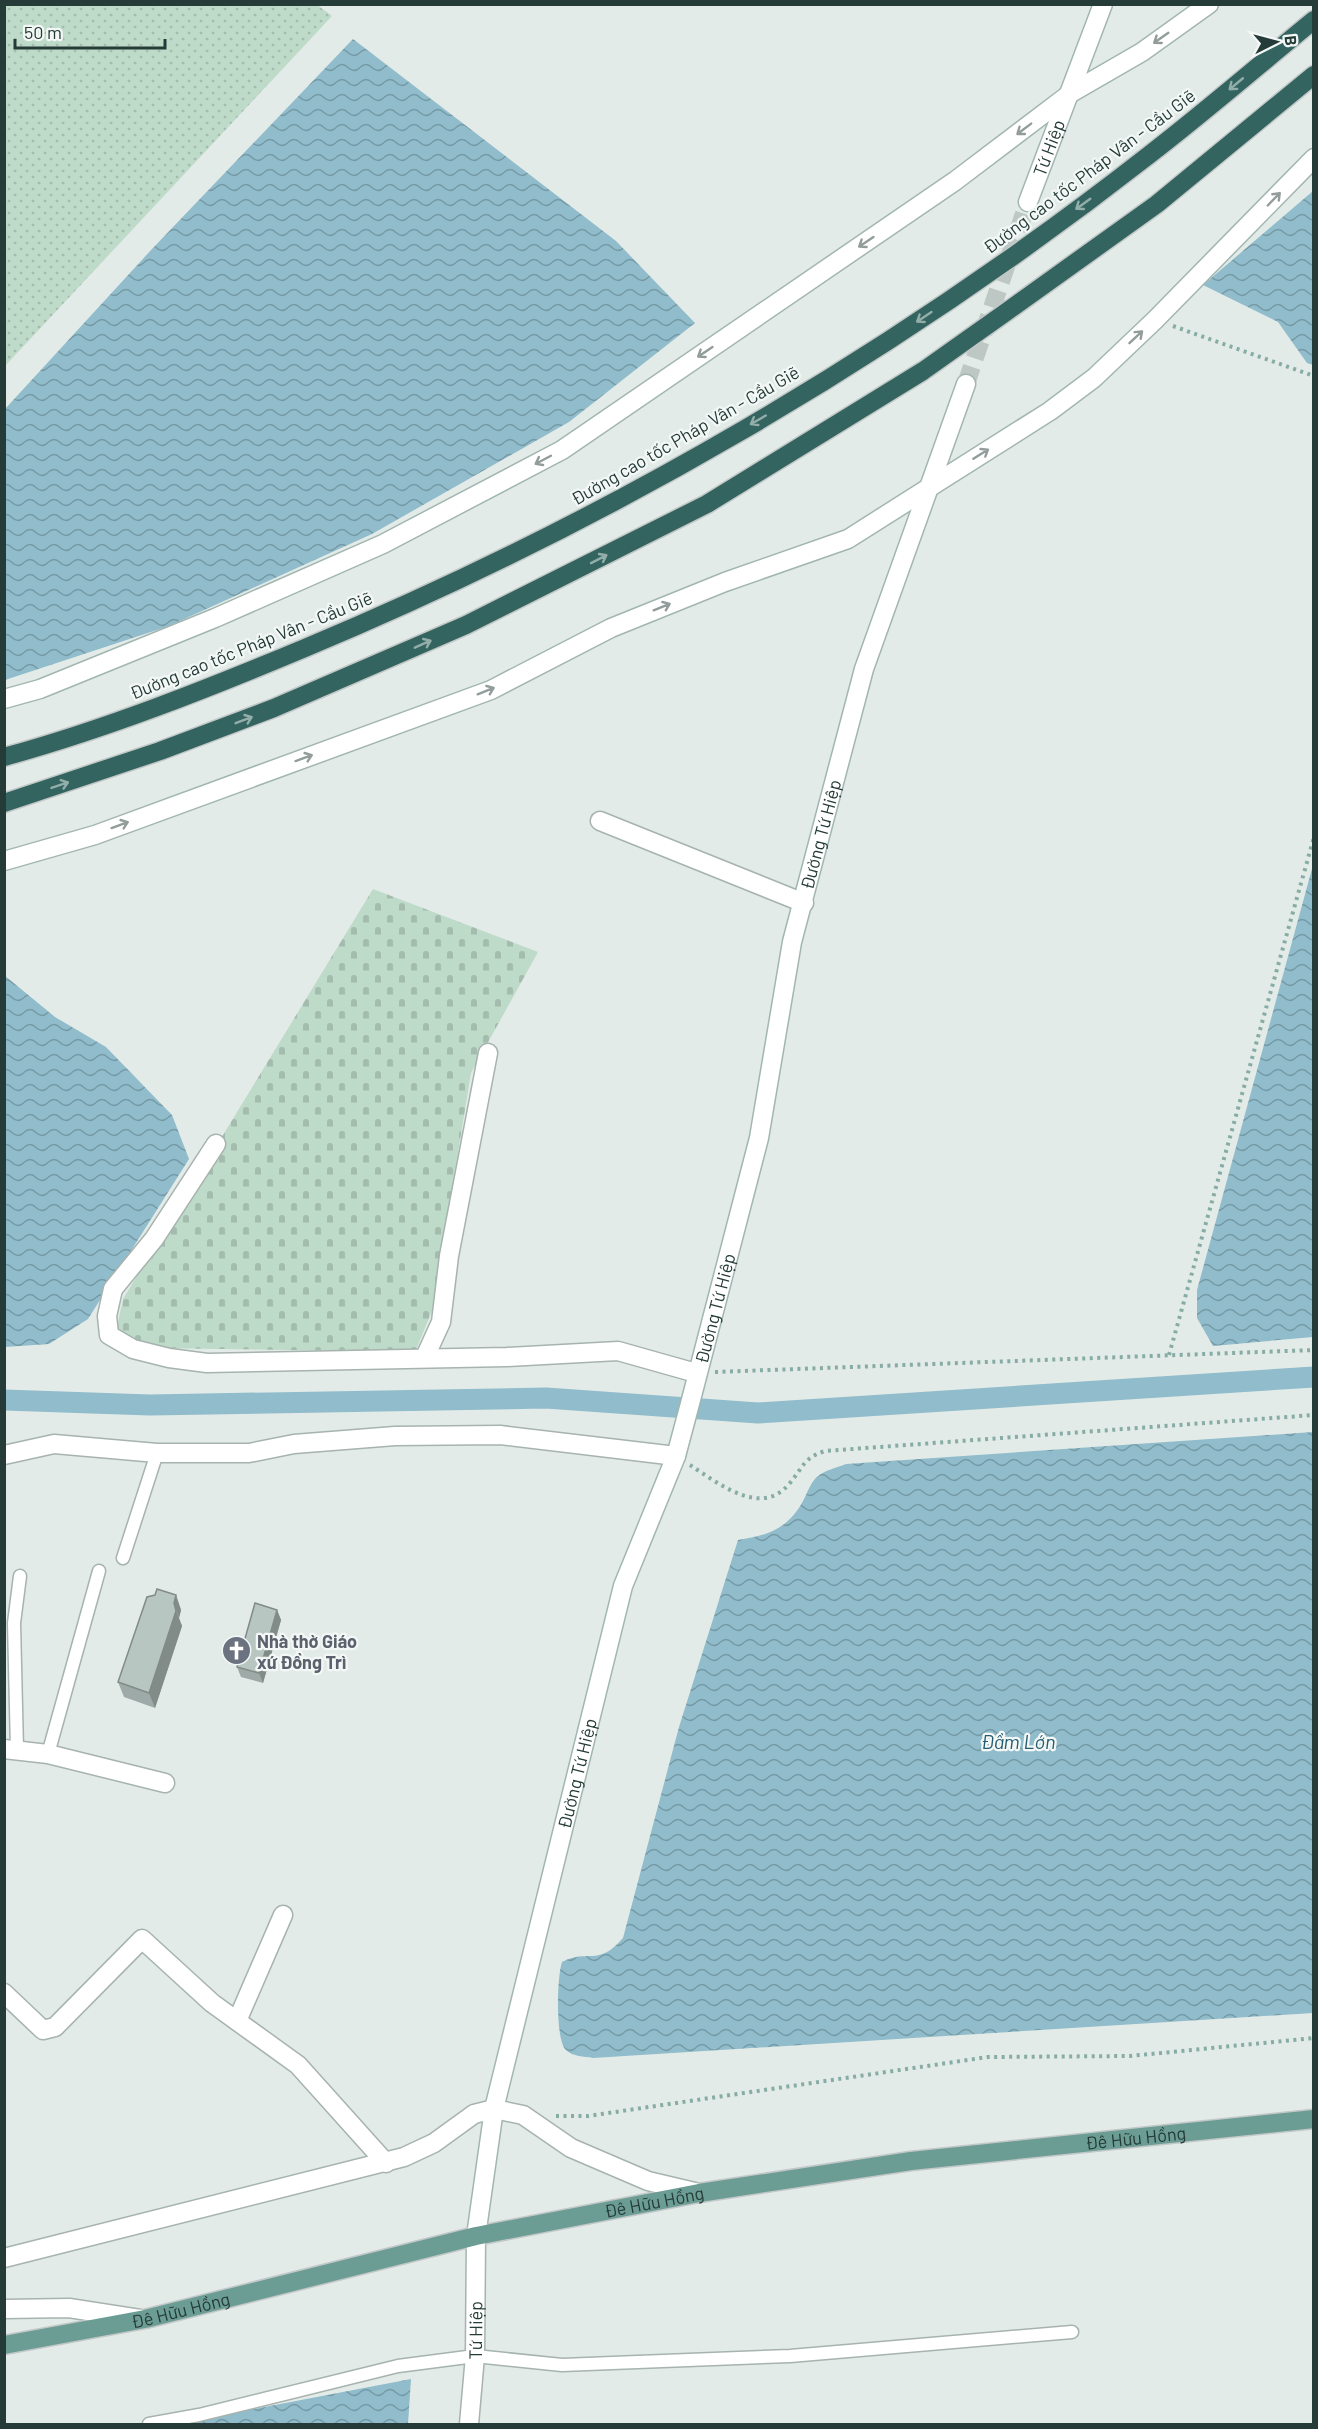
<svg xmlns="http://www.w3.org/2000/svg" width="1318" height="2429" font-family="Barlow,sans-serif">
<defs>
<pattern id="grass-dots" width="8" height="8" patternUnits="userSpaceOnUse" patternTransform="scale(1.5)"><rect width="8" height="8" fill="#bedac9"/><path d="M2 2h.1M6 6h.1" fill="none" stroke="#a3bcad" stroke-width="1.8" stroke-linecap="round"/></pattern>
<pattern id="cemetery-stones" width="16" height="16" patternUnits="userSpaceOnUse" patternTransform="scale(1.5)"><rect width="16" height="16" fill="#bedac9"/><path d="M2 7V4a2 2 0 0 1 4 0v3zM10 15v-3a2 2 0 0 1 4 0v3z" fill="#a3bcad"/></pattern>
<pattern id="water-waves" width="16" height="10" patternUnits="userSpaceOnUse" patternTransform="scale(1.5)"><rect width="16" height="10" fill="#90bccb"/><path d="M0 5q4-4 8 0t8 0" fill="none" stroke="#759aa6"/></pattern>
</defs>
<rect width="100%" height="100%" fill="#e3ebe8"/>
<path fill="url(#grass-dots)" d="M316 4 332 16 5 366V5Z"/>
<path fill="url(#cemetery-stones)" d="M373 889 538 952 471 1073 432 1311 415 1352 149 1348 116 1331 123 1299Z"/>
<g fill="url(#water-waves)">
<path d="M353 39 616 241 695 323 569 422 372 534 169 626 5 680V409L152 249Z"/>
<path d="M1313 191V365L1307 363 1278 322 1203 285Z"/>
<path d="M1313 865V1337L1213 1346 1197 1318V1290Z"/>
<path d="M4 975 55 1017 106 1047 172 1115 189 1159 88 1319 49 1344 5 1347Z"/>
<path d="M1313 1432V2013L593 2058C584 2056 573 2057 566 2050 555 2040 557 1976 562 1962 588 1948 597 1968 623 1938L679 1727 738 1540C767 1536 789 1528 803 1501 807 1494 810 1483 817 1477 825 1470 836 1468 846 1464Z"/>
<path d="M411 2379 408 2424H175Z"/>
</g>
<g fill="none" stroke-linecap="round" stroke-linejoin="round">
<path stroke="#90bccb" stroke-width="21" d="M4 1400 150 1405 546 1398 758 1413 1314 1377"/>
<path stroke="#bdc8c5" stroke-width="18" stroke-dasharray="18 9" stroke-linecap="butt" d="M966 384 1028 202"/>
<defs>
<g id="lane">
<path d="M123 1558 157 1453"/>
<path d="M17 1750 14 1623 20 1576"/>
<path d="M48 1754 99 1571"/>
<path d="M149 2424 199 2415 398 2366 475 2356 562 2365 790 2356 1072 2332"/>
</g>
<g id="street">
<path d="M600 821 804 903"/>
<path d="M216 1144 154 1239 113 1289 107 1316 109 1335 133 1349 169 1358 207 1363 507 1357 618 1351 696 1373"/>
<path d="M425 1357 441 1322 449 1256 488 1053"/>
<path d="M4 1455 54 1444 157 1453H249L294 1444 395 1436 500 1435 676 1456"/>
<path d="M4 1749 48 1754 165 1783"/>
<path d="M4 1993 43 2030 55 2027 142 1939 212 2003 298 2065 386 2163"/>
<path d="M237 2021 283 1915"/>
<path d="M4 2258 404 2157 434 2143 474 2114 494 2109 523 2115 571 2148 648 2181 699 2193"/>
<path d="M4 2309 69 2308 140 2319"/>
<path id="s1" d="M469 2424 475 2356 476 2236"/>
</g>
<g id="secondary">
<path id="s2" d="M1028 202 1103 4"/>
<path d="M4 699 40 689 215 618 383 544 562 450 955 181 1071 93 1142 52 1209 4"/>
<path d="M4 861 95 835 491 690 611 628 725 582 848 539 1050 411 1094 378 1155 320 1314 158"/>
<path id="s3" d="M476 2236 494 2109 623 1586 676 1456 692 1396 759 1138 792 942 864 669 966 384"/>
</g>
<g id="primary">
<path id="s4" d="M4 2345 145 2319 476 2236 699 2193 911 2161 1314 2119"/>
</g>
<g id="highway">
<path d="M4 757C106 729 207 689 305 648 605 523 892 356 1149 155 1205 112 1259 65 1314 20"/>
<path d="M4 803 160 751 274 708 466 625 707 504 923 371 1002 315 1157 204 1314 75"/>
</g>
</defs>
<use href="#lane" stroke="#a6b3af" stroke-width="15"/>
<use href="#street" stroke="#a6b3af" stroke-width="21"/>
<use href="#secondary" stroke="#a2b6b1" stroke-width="21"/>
<use href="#primary" stroke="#c2c8c7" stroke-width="21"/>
<use href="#highway" stroke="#c2c8c7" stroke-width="21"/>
<g stroke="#86aca4" stroke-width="4" stroke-dasharray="3 4.5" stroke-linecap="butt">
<path d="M1173 326 1314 376"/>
<path d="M1169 1355 1314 837"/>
<path d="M715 1372 1314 1350"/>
<path d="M690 1465C718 1483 761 1518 789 1484 803 1468 803 1458 825 1451L1314 1415"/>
<path d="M556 2116H588L988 2057 1130 2056 1314 2038"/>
</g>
<use href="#lane" stroke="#fff" stroke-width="12"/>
<use href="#street" stroke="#fff" stroke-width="18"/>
<use href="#secondary" stroke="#fff" stroke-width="18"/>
<use href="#primary" stroke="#6c9d95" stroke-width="18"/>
<use href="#highway" stroke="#33645f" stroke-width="18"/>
</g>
<g fill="#9eaaa7">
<path d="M176 1595 181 1610 179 1618 182 1626 155 1708 124 1697 118 1682Z"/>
<path d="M277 1610 281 1620 263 1683 241 1677 237 1667Z"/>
</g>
<g fill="#818b88">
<path d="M176 1595 181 1610 179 1618 174 1603Z"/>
<path d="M277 1610 281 1620 263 1683 259 1673Z"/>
<path d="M176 1611 182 1626 155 1708 149 1693Z"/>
</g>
<g fill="#b8c6c2" stroke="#818b88" stroke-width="1.5">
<path d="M157 1589 176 1595 174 1603 176 1611 149 1693 118 1682 147 1597 155 1595Z"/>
<path d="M255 1603 277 1610 259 1673 237 1667Z"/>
</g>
<defs><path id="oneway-shaft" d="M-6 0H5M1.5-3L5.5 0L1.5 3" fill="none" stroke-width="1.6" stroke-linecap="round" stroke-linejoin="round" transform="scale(1.5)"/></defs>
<g stroke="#929d9b">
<use href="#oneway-shaft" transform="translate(1161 38) rotate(145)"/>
<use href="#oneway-shaft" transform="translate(1024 129) rotate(143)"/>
<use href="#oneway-shaft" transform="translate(1274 199) rotate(-46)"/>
<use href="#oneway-shaft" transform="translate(866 242) rotate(146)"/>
<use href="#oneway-shaft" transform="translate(1136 337) rotate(-43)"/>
<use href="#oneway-shaft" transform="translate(705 352) rotate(146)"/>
<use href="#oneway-shaft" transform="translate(981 454) rotate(-32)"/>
<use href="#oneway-shaft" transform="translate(543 460) rotate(152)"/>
<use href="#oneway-shaft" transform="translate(662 607) rotate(-22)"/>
<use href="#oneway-shaft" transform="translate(486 691) rotate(-22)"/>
<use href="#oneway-shaft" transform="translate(304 758) rotate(-20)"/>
<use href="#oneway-shaft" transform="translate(120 825) rotate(-20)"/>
</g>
<g stroke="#93aeaa">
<use href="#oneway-shaft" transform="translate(1236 84) rotate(140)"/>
<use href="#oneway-shaft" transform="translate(1083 204) rotate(144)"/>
<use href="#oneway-shaft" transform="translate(924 317) rotate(146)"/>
<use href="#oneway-shaft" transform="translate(758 420) rotate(150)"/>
<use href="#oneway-shaft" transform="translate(599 559) rotate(-27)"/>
<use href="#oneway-shaft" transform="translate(423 644) rotate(-24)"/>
<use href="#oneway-shaft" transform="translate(244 720) rotate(-21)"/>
<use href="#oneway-shaft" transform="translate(60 785) rotate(-18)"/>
</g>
<defs>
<symbol id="church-disc" viewBox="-11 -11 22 22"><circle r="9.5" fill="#6b7280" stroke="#f3f8f6"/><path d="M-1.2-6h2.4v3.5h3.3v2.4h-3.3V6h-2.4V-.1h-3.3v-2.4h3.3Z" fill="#fff"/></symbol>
</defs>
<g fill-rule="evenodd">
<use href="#church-disc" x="220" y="1634" width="33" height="33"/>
</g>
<g text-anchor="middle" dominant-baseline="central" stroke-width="4.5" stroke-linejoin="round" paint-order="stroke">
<g font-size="18" fill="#243b37" stroke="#f3f8f6">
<text stroke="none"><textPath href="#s2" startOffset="58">Tứ Hiệp</textPath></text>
<text transform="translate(1089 171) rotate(-37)">Đường cao tốc Pháp Vân - Cầu Giẽ</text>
<text transform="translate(685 435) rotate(-30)">Đường cao tốc Pháp Vân - Cầu Giẽ</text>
<text transform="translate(251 645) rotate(-22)">Đường cao tốc Pháp Vân - Cầu Giẽ</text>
<text stroke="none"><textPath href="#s3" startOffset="1446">Đường Tứ Hiệp</textPath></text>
<text stroke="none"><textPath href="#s3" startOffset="960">Đường Tứ Hiệp</textPath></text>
<text stroke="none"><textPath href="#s3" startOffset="474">Đường Tứ Hiệp</textPath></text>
<text stroke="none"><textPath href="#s4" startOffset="1152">Đê Hữu Hồng</textPath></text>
<text stroke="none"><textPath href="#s4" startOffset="666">Đê Hữu Hồng</textPath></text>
<text stroke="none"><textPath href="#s4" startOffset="180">Đê Hữu Hồng</textPath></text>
<text stroke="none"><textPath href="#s1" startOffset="94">Tứ Hiệp</textPath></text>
</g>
<g font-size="18" font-weight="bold" fill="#5b616d" stroke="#f3f8f6" text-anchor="start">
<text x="257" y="1641">Nhà thờ Giáo<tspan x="257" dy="21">xứ Đồng Trì</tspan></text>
</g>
<g font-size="20" font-style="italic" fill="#245c71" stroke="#f3f8f6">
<text x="1018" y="1741">Đầm Lớn</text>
</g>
</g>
<rect width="1318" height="2429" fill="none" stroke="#243b37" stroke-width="12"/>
<g transform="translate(1276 42) rotate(84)" stroke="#f3f8f6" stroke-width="4.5" paint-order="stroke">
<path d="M0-4.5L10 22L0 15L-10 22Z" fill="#243b37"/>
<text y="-9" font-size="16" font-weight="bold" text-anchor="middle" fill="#243b37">B</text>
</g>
<path d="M15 39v9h150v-9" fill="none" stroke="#243b37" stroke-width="3"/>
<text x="24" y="39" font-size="18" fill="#243b37" stroke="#f3f8f6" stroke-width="4.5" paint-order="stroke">50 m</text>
</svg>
